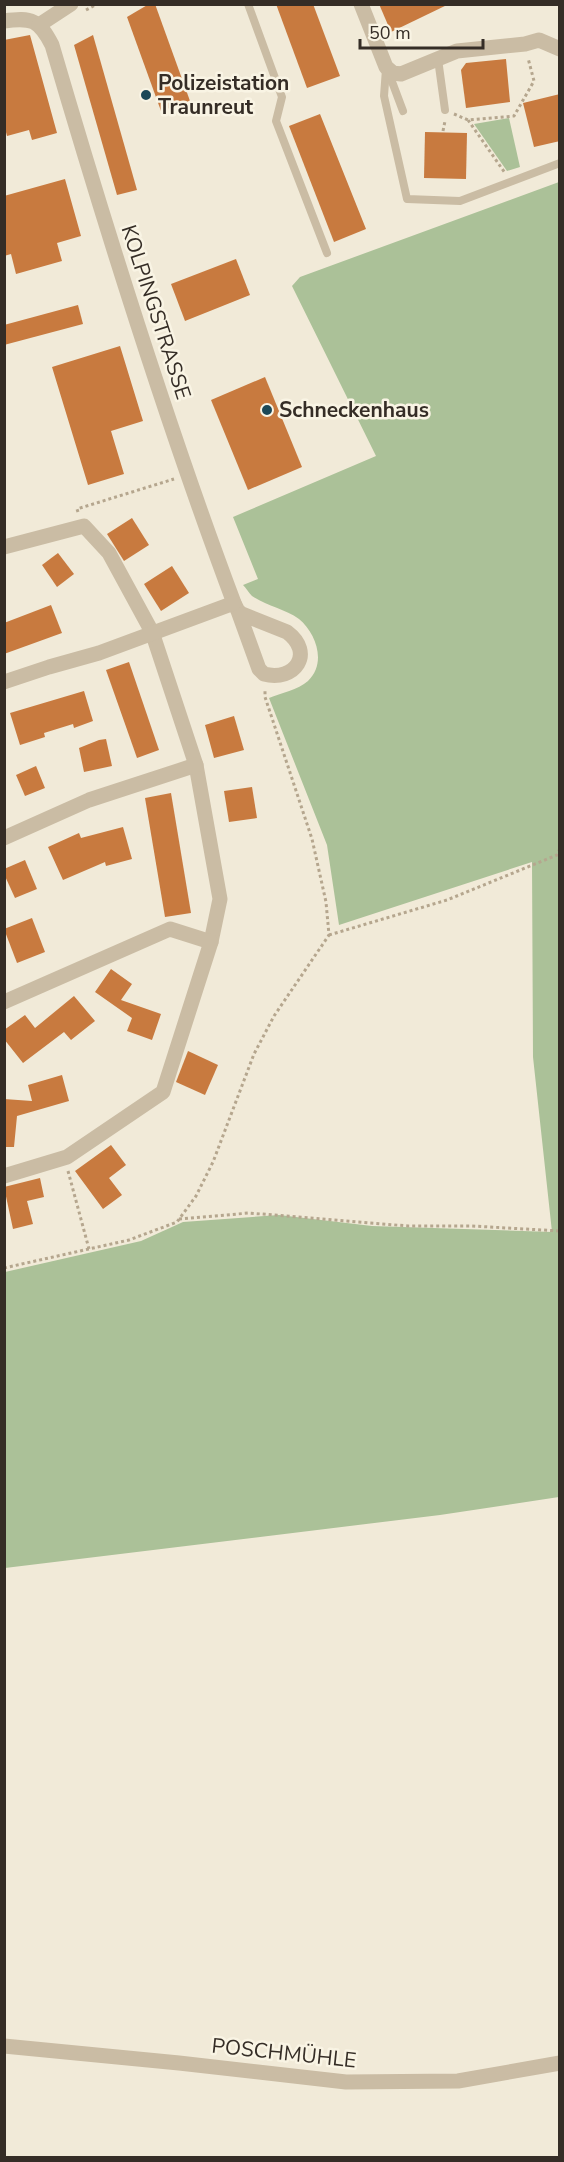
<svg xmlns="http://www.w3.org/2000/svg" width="564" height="2162" font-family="'Nunito Sans',sans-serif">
<rect width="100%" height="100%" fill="#f1ead8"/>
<g fill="#abc198">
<path d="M509 118 520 167 507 171 474 124Z"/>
<path d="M559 182V1497L440 1515 5 1568V1272L141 1241 183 1222 279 1215 372 1226 552 1232 533 1057 532 862 339 925 327 845 269 698C281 693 298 690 308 681 327 663 316 633 299 619 285 609 266 606 252 596 249 593 246 588 243 585L258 579 233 517 376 456 292 286 300 277Z"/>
</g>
<g fill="#c87a3f">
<path d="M149 4H155L190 101 161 111 127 17Z"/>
<path d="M276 4H313L340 76 307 88Z"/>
<path d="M379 4H449L391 32Z"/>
<path d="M30 35 57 133 32 140 29 130 7 136 4 124V40Z"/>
<path d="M93 35 137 190 117 195 74 45Z"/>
<path d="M506 59 510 102 466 108 461 70 466 63Z"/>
<path d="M560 94V141L534 147 523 103Z"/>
<path d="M320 114 366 229 334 242 289 126Z"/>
<path d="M425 132 467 133 466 179 424 178Z"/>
<path d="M65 179 81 236 57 243 62 261 16 274 11 254 4 256V196Z"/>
<path d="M236 259 250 295 185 321 171 284Z"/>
<path d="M78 305 83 324 4 345V325Z"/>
<path d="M120 346 143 421 111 431 124 474 88 485 52 367Z"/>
<path d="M265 377 302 467 248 490 211 400Z"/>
<path d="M132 518 149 545 124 561 107 534Z"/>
<path d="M58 553 74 574 57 587 42 565Z"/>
<path d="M172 566 189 593 161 611 144 584Z"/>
<path d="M51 605 62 633 4 654V623Z"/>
<path d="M129 662 159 750 137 758 106 670Z"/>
<path d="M84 691 93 721 74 728 73 724 44 733 45 737 20 745 10 713Z"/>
<path d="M234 716 244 750 214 758 205 725Z"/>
<path d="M106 739 112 766 84 772 79 748 99 740Z"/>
<path d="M36 766 45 788 25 796 16 775Z"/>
<path d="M252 787 257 818 229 822 224 791Z"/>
<path d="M171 793 191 913 165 917 145 798Z"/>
<path d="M123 827 132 859 106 866 105 862 63 880 48 847 79 833 81 838Z"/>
<path d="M25 860 37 889 15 898 4 874V869Z"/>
<path d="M32 918 45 952 17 963 4 929Z"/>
<path d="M111 969 132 984 121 1000 161 1014 152 1040 127 1031 132 1018 95 992Z"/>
<path d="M74 996 95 1021 71 1040 64 1032 23 1063 4 1039V1030L25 1015 35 1028Z"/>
<path d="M188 1051 218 1065 205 1095 176 1082Z"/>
<path d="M62 1075 69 1101 17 1116 14 1147H4V1099L32 1101 28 1085Z"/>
<path d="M111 1145 126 1165 109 1178 122 1195 103 1209 75 1171Z"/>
<path d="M40 1178 44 1197 27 1201 33 1224 13 1229 4 1187Z"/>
</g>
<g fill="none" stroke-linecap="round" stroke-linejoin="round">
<g stroke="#b5a68e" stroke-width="3" stroke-dasharray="3 3" stroke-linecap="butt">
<path d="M86 10 97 4"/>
<path d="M454 114 468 120 514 116 534 81 528 58"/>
<path d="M468 120 505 173"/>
<path d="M443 131 445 121"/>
<path d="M78 512 77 509 174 479"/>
<path d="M329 935 447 900 557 855 560 848"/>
<path d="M68 1171 89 1249"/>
<path d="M179 1219 249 1213 408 1226H472L560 1231"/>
<path d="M4 1268 129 1240 177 1222 196 1196 213 1162 254 1054 274 1016 329 935 326 902 312 839 265 697V689"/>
</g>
<g stroke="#cabca4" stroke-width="8">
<path d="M248 4 282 97 276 121 327 253"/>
<path d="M438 59 445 110"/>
<path d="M386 69 384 96 407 199 460 201 560 163"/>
<path d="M388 71 403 111"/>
</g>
<g stroke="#cabca4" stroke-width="15">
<path d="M361 4 386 67 393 73 401 74 457 51 525 44 539 40 560 49"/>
<path d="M4 21C32 17 39 20 52 45 107 233 165 419 234 603L238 611 242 614 287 632C315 653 295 682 264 674L259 669 238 611"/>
<path d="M39 25 71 4"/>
<path d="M4 547 84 526 109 553 152 632 196 765 220 899 211 942 163 1092 67 1157 4 1176"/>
<path d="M4 682 49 667 99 653 234 603"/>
<path d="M4 838 89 800 196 765"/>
<path d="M4 1002 170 929 211 942"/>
<path d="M4 2046 179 2063 346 2082 458 2081 560 2063"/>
</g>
</g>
<g fill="#1b4857" stroke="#f9f4e4" stroke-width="2">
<circle cx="146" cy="95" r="6"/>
<circle cx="267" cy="410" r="6"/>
</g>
<g text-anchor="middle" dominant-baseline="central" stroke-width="5" stroke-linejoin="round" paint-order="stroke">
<g font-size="21" font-weight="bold" fill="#352d26" stroke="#f9f4e4" text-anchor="start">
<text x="158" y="83">Polizeistation<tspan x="158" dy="24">Traunreut</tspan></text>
<text x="279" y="410">Schneckenhaus</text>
</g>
<g font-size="21" fill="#352d26" stroke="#f9f4e4">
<text transform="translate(156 312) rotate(72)">KOLPINGSTRASSE</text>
<text transform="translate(284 2053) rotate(6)">POSCHMÜHLE</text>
</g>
</g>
<rect width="564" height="2162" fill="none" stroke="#352d26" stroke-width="12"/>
<path d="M360 39v9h123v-9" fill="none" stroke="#352d26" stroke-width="3"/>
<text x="369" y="39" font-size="18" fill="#352d26" stroke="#f9f4e4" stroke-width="4.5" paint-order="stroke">50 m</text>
</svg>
